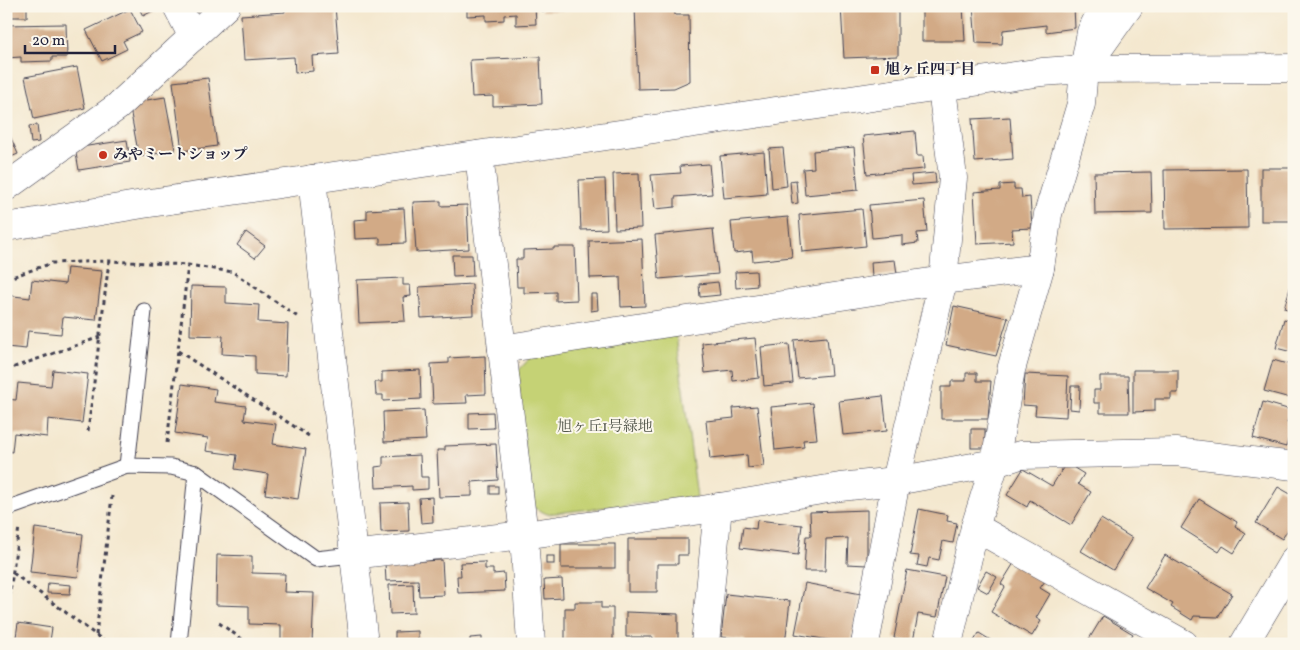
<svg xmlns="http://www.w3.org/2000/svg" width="1300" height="650" font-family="Vollkorn,'Noto Serif JP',serif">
<rect width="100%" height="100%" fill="#fbf7ec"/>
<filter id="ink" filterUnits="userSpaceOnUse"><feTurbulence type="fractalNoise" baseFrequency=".02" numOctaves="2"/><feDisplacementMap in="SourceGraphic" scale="10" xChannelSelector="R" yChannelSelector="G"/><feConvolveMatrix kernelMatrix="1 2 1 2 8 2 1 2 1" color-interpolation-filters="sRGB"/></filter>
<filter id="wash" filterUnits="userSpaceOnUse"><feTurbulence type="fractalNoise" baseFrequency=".0096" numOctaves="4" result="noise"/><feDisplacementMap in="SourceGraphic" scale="20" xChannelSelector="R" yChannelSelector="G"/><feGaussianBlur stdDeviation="1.12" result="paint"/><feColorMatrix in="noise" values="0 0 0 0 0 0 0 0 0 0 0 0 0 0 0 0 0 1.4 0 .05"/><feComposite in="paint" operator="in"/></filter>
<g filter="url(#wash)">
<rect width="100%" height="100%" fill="#f4e8cf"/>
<path fill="#c5d274" stroke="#747a58" d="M676 335 697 497 547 514 530 506 517 372 531 357Z"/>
<g id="blocks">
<g fill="#d2aa86">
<rect x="6" y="6" width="21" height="11"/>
<path d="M138 6H162L143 16Z"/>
<path d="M284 6H335L339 54 312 56 313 71 295 73 294 57 244 60 241 15 285 12Z"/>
<path d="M467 6H535L536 24 516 25V14L504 15V20L486 21V15L467 16Z"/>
<path d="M542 6H570V10L542 11Z"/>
<path d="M635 6H674L675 15H689L690 81 674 88 638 89Z"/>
<path d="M841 6H898V56L844 58Z"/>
<path d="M922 6H963L965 41H922Z"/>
<path d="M973 6H1074L1075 28 1046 32V25L1003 30 1002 44 976 43Z"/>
<path d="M130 9 142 32 123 41 127 49 102 61 86 30Z"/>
<path d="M66 24 67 57H52V61L21 62V57L6 58V25Z"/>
<path d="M540 57 542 104 493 106V96L472 97 470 60Z"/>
<path d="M77 67 85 108 34 119 25 77Z"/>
<path d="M208 78 217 146 182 151 173 82Z"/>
<path d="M165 97 175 150 139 157 129 103Z"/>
<path d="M1010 117 1013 159 975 162 972 119Z"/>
<path d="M37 125 39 142 31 143 29 126Z"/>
<path d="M915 131 917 156H923L924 169 867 174 863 136Z"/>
<path d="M10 136 18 154 6 159V137Z"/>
<path d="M127 140 130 162 79 170 75 148Z"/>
<path d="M854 147 858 190 805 195 803 169 814 168 813 151Z"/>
<path d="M783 148 787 186 772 188 769 149Z"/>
<path d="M764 152 767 194 724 198 720 156Z"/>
<path d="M709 164 712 194 675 197V207L655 209 651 175 681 173 680 166Z"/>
<rect x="1261" y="168" width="33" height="53"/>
<path d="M1247 169 1248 228 1165 229 1164 170Z"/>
<path d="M1151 172 1152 213 1095 214 1094 173Z"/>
<path d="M639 173 641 228 615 229 613 174Z"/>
<path d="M935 173 936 183 912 185 911 175Z"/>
<path d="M605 179 607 229 581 230 579 180Z"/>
<path d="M796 180 798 203 792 204 790 181Z"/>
<path d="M1014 184V189H1021L1022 198 1030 197 1032 228 1012 229 1013 242 977 244 974 192 1000 190V185Z"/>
<path d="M924 200 927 232 917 233 918 243 902 245V235L872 238 869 205Z"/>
<path d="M441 201V206L467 205 469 249 416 252 413 202Z"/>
<path d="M404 208 406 243 380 244V238L355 239 354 220 367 219V210Z"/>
<path d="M862 209 866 246 802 252 799 215Z"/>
<path d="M788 217 792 257 753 261 752 251 734 253 731 222Z"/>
<path d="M713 229 718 274 659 279 655 235Z"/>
<path d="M246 232 265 246 255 258 237 245Z"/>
<path d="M642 239 645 306 621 307 620 277 590 278 589 241Z"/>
<path d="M554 247H575L577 300 556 301V292L524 293V287H517L516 259H523V250L554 249Z"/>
<path d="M452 255H472L473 276 453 277Z"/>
<path d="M895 260 897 274 872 277 871 262Z"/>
<path d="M67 268 102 271 96 320 63 317 61 334 28 331 26 349 6 347V295L30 298 32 280 65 284Z"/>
<path d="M756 271 757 286 736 288 735 272Z"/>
<path d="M1294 275V311L1284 308Z"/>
<path d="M403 278V285H410L411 296 403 297 405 321 359 323 357 280Z"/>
<path d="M718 282 720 295 700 297 699 284Z"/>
<path d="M472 284 473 315 421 318 419 287Z"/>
<path d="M191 286 226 287V303L259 305 258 322 288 324 286 376 255 374V356L222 354 223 336 190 335Z"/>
<path d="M591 294H597L598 310 591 311Z"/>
<path d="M954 306 1008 318 996 356 946 345Z"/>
<path d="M1284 319 1294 322 1292 352 1276 348Z"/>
<path d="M827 337 831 375 798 378 794 340Z"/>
<path d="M755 338 759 378 733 381 732 370 705 373 702 343Z"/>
<path d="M789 344 793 383 764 386 761 347Z"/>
<path d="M485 356 486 394 466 395 467 403 433 404 431 364 449 363V358Z"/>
<path d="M1273 360 1294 366V399L1264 391Z"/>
<path d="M53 370 88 374 82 423 48 419 47 437 14 433 12 452 6 451V399L16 400 18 383 51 386Z"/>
<path d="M420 370 421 399 383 401V395H376L375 382H382V372Z"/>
<path d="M1133 370H1178V393H1171V399H1155V411L1133 412Z"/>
<path d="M966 373H977V381H991L988 419H941V387H951V381H966Z"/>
<path d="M1025 374 1068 376 1066 417 1035 415 1036 406 1023 405Z"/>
<path d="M1100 376H1128L1129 413H1100V403H1094V390H1100Z"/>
<path d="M182 384 216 389 214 402 246 406 244 420 276 424 273 444 306 449 298 499 265 494 268 474 235 469 237 455 206 451 208 438 175 433Z"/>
<path d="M1071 386H1080L1079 410 1070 409Z"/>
<path d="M883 396 887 431 843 435 839 401Z"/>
<path d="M1263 402 1291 410 1287 423 1293 424 1286 447 1253 438Z"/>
<path d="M813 403 817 439 803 440 804 447 775 450 771 407Z"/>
<path d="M757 406 764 466 748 468 747 455 710 459 706 421 734 418 733 408Z"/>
<path d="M424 410 426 440 384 442 383 412Z"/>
<path d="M493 412 494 428 469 429V413Z"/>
<rect x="971" y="429" width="14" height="19"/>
<path d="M496 444 498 480 472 482V496L439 497 437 450H445V446Z"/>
<path d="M420 455 421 477H428V489L412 490V486L376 488 375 467 383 466V457Z"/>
<path d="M1066 463 1084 474 1078 484 1091 492 1071 525 1030 500 1027 507 1007 495 1023 469 1052 486Z"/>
<rect x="490" y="486" width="8" height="8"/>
<path d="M1278 487 1294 496V520L1282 539 1256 523Z"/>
<path d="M432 497 433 522 421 523 419 498Z"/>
<path d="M1199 499 1237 522 1235 526 1246 533 1234 553 1223 546 1219 552 1181 528Z"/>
<path d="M408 502 409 531 381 532 380 503Z"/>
<path d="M919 509 948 515 947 521 957 523 953 543 943 541 939 560 929 558 927 567 917 565 919 556 910 555Z"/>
<path d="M867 510V565L847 564 848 538 826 539 825 571H804L806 536H811L810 512Z"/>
<path d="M1101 519 1132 538 1113 570 1081 551Z"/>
<path d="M757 520 802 525 798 555 740 548 743 527 756 529Z"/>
<path d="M35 528 83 534 78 577 30 572Z"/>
<path d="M628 539H688V555H678V564H657V592H628Z"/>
<rect x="561" y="544" width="54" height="24"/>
<path d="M217 555 252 556V573L285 574 284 592 314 593 312 644 281 643V625L249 624V606L216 605Z"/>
<path d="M1165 555 1232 594 1218 617 1194 616 1192 620 1171 607 1173 604 1145 588Z"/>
<rect x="546" y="556" width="8" height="8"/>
<path d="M442 560 444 595 419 596 418 580 386 581 385 563Z"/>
<path d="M485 562V569H493V574L504 573 505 591 458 593 457 576H461L460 563Z"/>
<path d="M1014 563 1045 581 1040 588 1050 594 1036 618 1041 621 1032 636 991 612 1005 587 1001 584Z"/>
<path d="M907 570 945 577 937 617 918 614 913 642 894 638Z"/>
<path d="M986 571 997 577 988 593 977 587Z"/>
<path d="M562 579 563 598 545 599 544 580Z"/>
<path d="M48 583 71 585 70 594 47 593Z"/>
<path d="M805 583 861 594 851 644 795 634Z"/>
<path d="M413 584 414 613 390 614 389 585Z"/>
<path d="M726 594 790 601 785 644H745V640L721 637Z"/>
<path d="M575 602H601V608H613V644H565V608H575Z"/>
<path d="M626 612 678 614V642H653V637H626Z"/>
<path d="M1103 616 1133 634 1127 644H1086Z"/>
<path d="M18 623 52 628 50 641 64 644H15Z"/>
<path d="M418 631V644H395V632Z"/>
<path d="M979 633 997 644H972Z"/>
<path d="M482 637V644H470V638Z"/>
</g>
</g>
</g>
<g filter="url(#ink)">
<use href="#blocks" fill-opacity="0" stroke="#424051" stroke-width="1"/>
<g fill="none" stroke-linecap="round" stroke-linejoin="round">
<defs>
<g id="service">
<path d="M127 466 144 311"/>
<path d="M6 509 127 466 171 467 196 473 316 559 352 555"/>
<path d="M179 644 196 473"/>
</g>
<g id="minor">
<path d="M177 6 193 37"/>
<path d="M1104 6 1091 32 1084 69 1129 6"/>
<path d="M479 155 524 535 531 644"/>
<path d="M312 179 364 644"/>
<path d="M6 187 117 107 226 6"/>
<path d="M502 349 943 280 1040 268"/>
<path d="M975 527 1184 644"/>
<path d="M352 555 524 535 702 510 840 487 896 481 995 463 1020 455 1176 452 1294 466"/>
<path d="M705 644 718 507"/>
<path d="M865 644 896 481 943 280 953 178 942 88"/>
<path d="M948 644 975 527 995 463 1011 370 1040 268 1048 214 1081 104 1084 69"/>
<path d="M1244 644 1294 560"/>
</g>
<path id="tertiary" d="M6 227 143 204 1042 72 1084 69 1294 68"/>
</defs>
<use href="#service" stroke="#424051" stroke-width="17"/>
<use href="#minor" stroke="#424051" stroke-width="29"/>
<use href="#tertiary" stroke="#424051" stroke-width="29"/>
<g stroke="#424051" stroke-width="3" stroke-dasharray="4 4" stroke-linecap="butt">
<path d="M6 279 52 263 109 261 188 265 233 272 298 317"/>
<path d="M178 351 312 438"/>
<path d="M6 370 100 337"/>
<path d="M88 431 109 261"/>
<path d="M167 443 188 265"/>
<path d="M13 573 108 644"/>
<path d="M6 621 19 527"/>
<path d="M219 623 249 644"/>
<path d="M96 635 112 496"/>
</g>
<use href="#service" stroke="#fff" stroke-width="15"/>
<use href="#minor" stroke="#fff" stroke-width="28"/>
<use href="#tertiary" stroke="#fff" stroke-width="28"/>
</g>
</g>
<g fill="#c8321e" stroke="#fbf7ec" stroke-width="2">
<rect x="870" y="65" width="10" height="10" rx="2.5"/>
<circle cx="103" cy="155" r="5"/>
</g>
<g text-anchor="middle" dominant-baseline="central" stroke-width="4" stroke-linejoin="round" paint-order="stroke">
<g font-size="15" font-weight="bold" fill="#22223b" stroke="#fbf7ec" text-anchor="start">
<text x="885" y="70">旭ヶ丘四丁目</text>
<text x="113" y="155">みやミートショップ</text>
</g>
<g font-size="15" fill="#53574c" stroke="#fbf7ec">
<text x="605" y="427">旭ヶ丘1号緑地</text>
</g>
</g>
<rect width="1300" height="650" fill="none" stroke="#fbf7ec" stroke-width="25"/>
<path d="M25 45v8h90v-8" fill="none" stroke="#22223b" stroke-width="2.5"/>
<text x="32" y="45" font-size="15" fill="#22223b" stroke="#fbf7ec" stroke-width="4" paint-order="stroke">20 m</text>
</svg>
